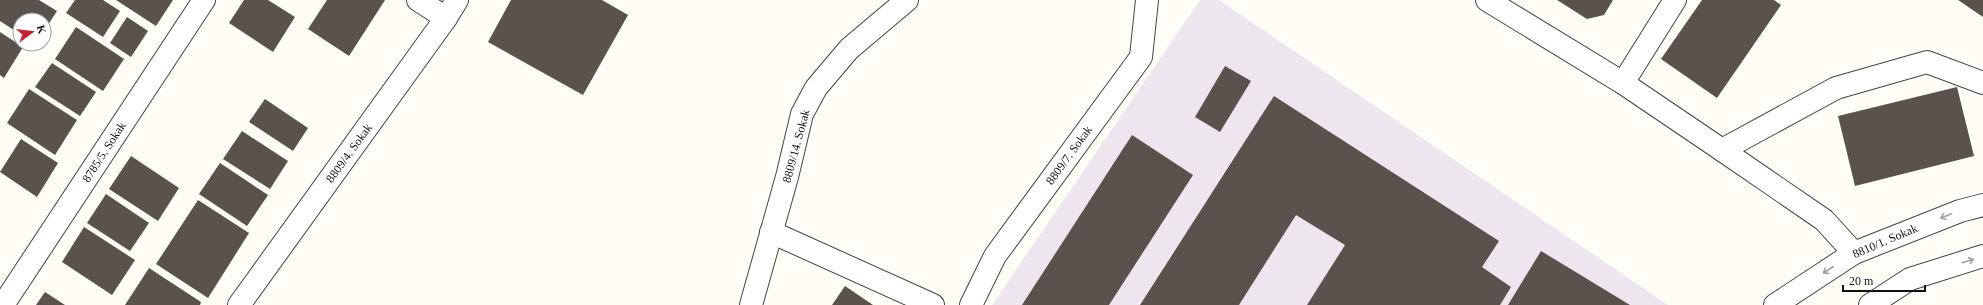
<svg xmlns="http://www.w3.org/2000/svg" width="1983" height="305" font-family="Georgia,serif">
<rect width="100%" height="100%" fill="#fffdf5"/>
<path fill="#eee6ef" d="M1200 0H1219L1668 305H992Z"/>
<g fill="#5a524d">
<path d="M0 0H39L57 11 44 31V20H20V34L0 21Z"/>
<path d="M75 0H103L120 11 103 37 66 13Z"/>
<path d="M116 0H173L156 26Z"/>
<path d="M244 0H268L295 17 273 52 229 23Z"/>
<path d="M327 0H385L349 56 308 29Z"/>
<path d="M511 0H602L628 15 583 95 488 42Z"/>
<path d="M1557 0H1613L1604 15 1587 19Z"/>
<path d="M1702 0H1774L1781 5 1717 98 1661 59Z"/>
<path d="M1958 0H1983V17Z"/>
<path d="M127 17 148 31 131 57 110 43Z"/>
<path d="M76 27 124 59 103 91 55 59Z"/>
<path d="M0 32 23 47 4 78 0 75Z"/>
<path d="M52 63 96 92 80 116 35 87Z"/>
<path d="M1225 66 1251 81 1220 132 1195 117Z"/>
<path d="M1957 87 1974 156 1855 186 1838 116Z"/>
<path d="M29 89 77 120 55 155 7 123Z"/>
<path d="M1274 96 1499 241 1482 267 1511 287 1500 305H1307L1345 245 1296 215 1239 305H1140Z"/>
<path d="M265 99 308 128 293 151 249 122Z"/>
<path d="M242 131 288 161 270 189 223 159Z"/>
<path d="M1132 135 1193 175 1109 305H1022Z"/>
<path d="M21 139 58 163 37 197 0 172Z"/>
<path d="M131 156 179 188 158 221 109 189Z"/>
<path d="M220 163 268 195 247 226 199 194Z"/>
<path d="M106 194 149 223 130 251 87 223Z"/>
<path d="M198 200 249 233 208 298 156 264Z"/>
<path d="M84 227 135 260 112 295 62 262Z"/>
<path d="M1541 251 1630 305H1508Z"/>
<path d="M149 268 201 302 200 305H125Z"/>
<path d="M845 286 873 305H832Z"/>
<path d="M45 292 65 305H36Z"/>
</g>
<g fill="none" stroke-linecap="round" stroke-linejoin="round">
<defs>
<g id="minor">
<path d="M418 0 446 18"/>
<path d="M1487 0 1623 83 1722 150 1824 220 1854 253"/>
<path d="M1623 83 1675 0"/>
<path d="M1722 150 1836 88 1927 62 1983 83"/>
<path d="M771 232 933 305"/>
<path d="M3 305 204 0"/>
<path d="M239 305 446 18 457 0"/>
<path d="M751 305 787 177 802 114 816 88 849 49 907 0"/>
<path d="M971 305 995 256 1141 57 1147 0"/>
</g>
<g id="tertiary">
<path d="M1775 305 1854 253 1960 211 1983 205"/>
<path d="M1870 305 1910 279 1983 256"/>
</g>
</defs>
<use href="#minor" stroke="#444" stroke-width="24"/>
<use href="#tertiary" stroke="#444" stroke-width="24"/>
<use href="#minor" stroke="#fff" stroke-width="22"/>
<use href="#tertiary" stroke="#fff" stroke-width="22"/>
</g>
<defs><path id="oneway-shaft" d="M-6 0H5M1.5-3L5.5 0L1.5 3" fill="none" stroke-width="1.6" stroke-linecap="round" stroke-linejoin="round"/></defs>
<g stroke="#a0a0a0">
<use href="#oneway-shaft" transform="translate(1946 216) rotate(158)"/>
<use href="#oneway-shaft" transform="translate(1968 261) rotate(-17)"/>
<use href="#oneway-shaft" transform="translate(1828 270) rotate(147)"/>
</g>
<g text-anchor="middle" dominant-baseline="central" stroke-width="4" stroke-linejoin="round" paint-order="stroke">
<g font-size="12" fill="#111" stroke="#fff">
<text transform="translate(796 146) rotate(-75)">8809/14. Sokak</text>
<text transform="translate(104 152) rotate(-57)">8785/5. Sokak</text>
<text transform="translate(349 153) rotate(-54)">8809/4. Sokak</text>
<text transform="translate(1069 155) rotate(-54)">8809/7. Sokak</text>
<text transform="translate(1885 241) rotate(-23)">8810/1. Sokak</text>
</g>
</g>
<g transform="translate(32 32) rotate(75)"><circle r="19" fill="#ffffff" stroke="#a0a0a0"/>
<path d="M0-3L7 15L0 10L-7 15Z" fill="#c4262e"/>
<text y="-6" font-size="11" font-weight="bold" text-anchor="middle" fill="#111111">K</text>
</g>
<path d="M1843 285v6h82v-6" fill="none" stroke="#111111" stroke-width="2"/>
<text x="1849" y="285" font-size="12" fill="#111111" stroke="#ffffff" stroke-width="3" paint-order="stroke">20 m</text>
</svg>
